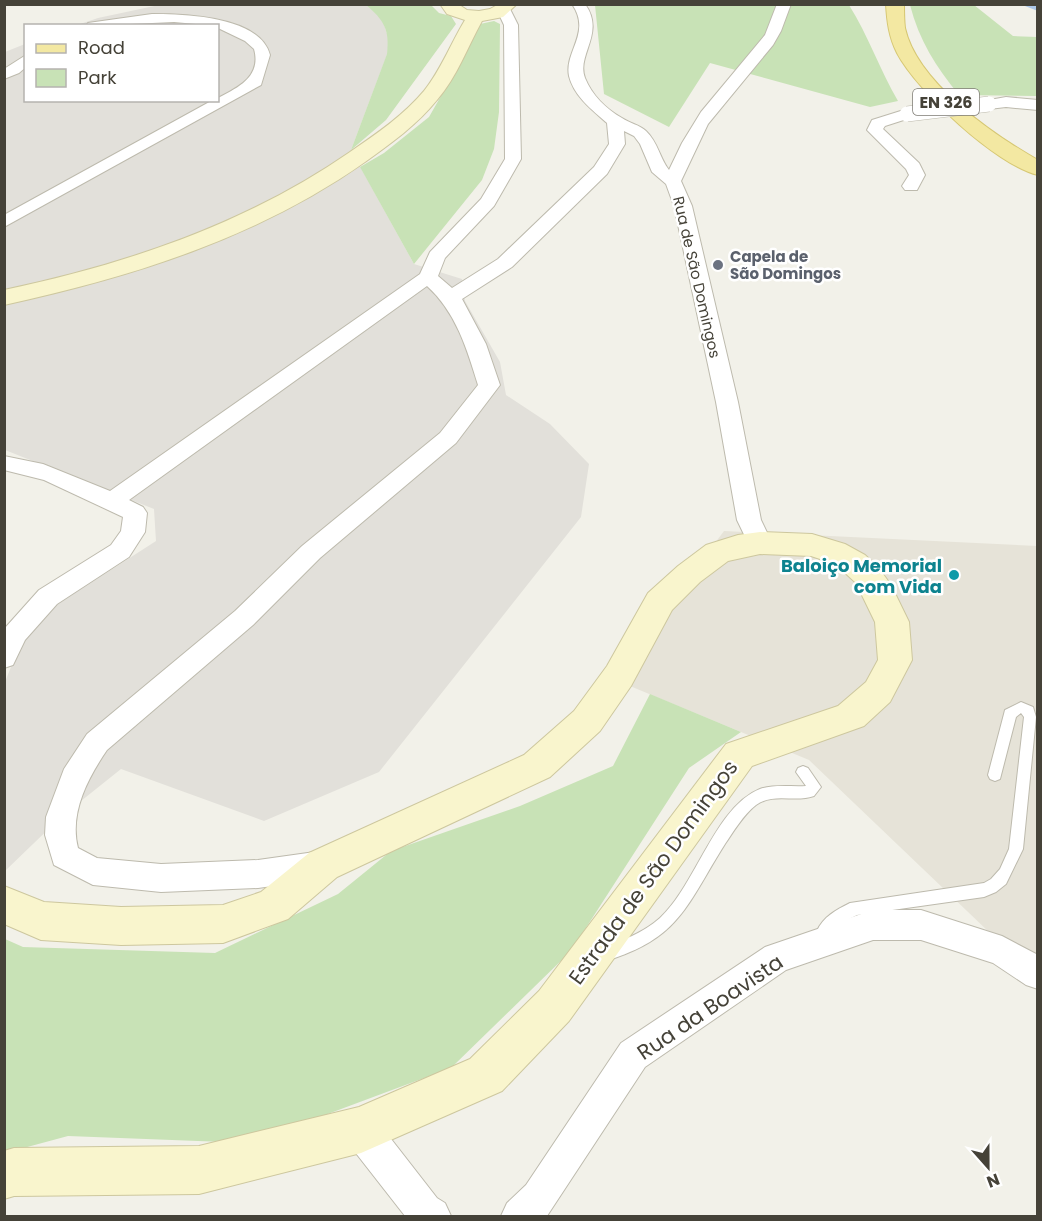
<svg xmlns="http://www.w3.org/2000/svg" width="1042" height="1221" font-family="Poppins,sans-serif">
<rect width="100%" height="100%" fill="#f2f1e9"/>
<path fill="#e6e3d8" d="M724 531 1037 546V978L809 760 613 679Z"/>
<path fill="#e2e0da" d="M159 5H366L382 18 389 40 387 55 351 150 414 264 462 279 465 301 500 362 506 395 550 424 589 464 581 517 379 772 264 821 121 769 61 817 5 871V682L15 657 41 615 156 541 154 509 5 450V52L25 44 26 100H218V26L77 25 98 18Z"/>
<g fill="#c8e2b6">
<path d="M366 5H431L439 13 451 16 456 24 386 120 351 150 387 54C390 30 384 20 366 5Z"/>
<path d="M595 5H849C868 35 880 70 898 101L870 107 710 63 669 127 604 94Z"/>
<path d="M910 5H974L1013 36 1037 37V96L959 95C936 67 919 40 910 5Z"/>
<path d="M494 21 500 24 499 112 494 149 482 180 414 264 360 167 384 153 429 117 469 47 480 24Z"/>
<path d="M650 694 741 732 689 768 571 951 451 1068 250 1143 68 1136 5 1153V939L23 947 215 953 338 894 391 851 520 806 613 766Z"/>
</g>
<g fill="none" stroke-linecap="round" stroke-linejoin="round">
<path stroke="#acc7e8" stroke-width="4" d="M1025 4 1038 9"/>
<defs>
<g id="lane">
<path d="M1021 702 1033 707 1036 717 1023 849 1006 884 996 892 984 897 857 915 843 922 833 932 834 940 831 945 826 947 821 945 817 931C823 917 836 910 850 903L984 883 991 879 1000 869 1009 849 1024 717 1021 713 1016 717 1000 779 995 781 990 779 988 775 1004 714 1005 710Z"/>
<path d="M803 766 808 768 821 787 814 796C795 803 774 792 756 805 743 815 734 831 725 844 687 904 680 939 605 961L600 959 597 954 600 949C622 940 642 934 660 918 696 885 715 807 760 789 774 784 791 787 806 786L796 772 798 768Z"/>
</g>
<g id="street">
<path d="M572 4H585C606 33 576 55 585 78 592 95 606 109 622 118 629 123 640 125 646 131 658 142 660 159 669 170L682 143 701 112 765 35 777 4H791L781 31 773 45 708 124 681 181 692 206 738 402 761 520 772 543 769 549 760 552 751 549 737 520 716 402 674 206 666 184 652 172 640 144 634 136 624 131 625 144 607 174 512 267 462 299 486 344 500 385 456 443 320 558 253 625 107 750C88 778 69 813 78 848L97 858 161 864 258 860 322 851 333 855 337 865 333 875 322 879 258 888 161 892 93 885 54 865 45 835 46 817 64 769 87 734 235 611 302 546 440 433 478 385C467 349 456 312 427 286L129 500 143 507 147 513 145 532 129 557 57 604 25 640 13 665 4 668 5 628 39 590 111 545 121 531 123 517 44 480 4 470V456L43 464 110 491 420 274 430 252 481 199 505 159 504 25 497 10 504 6 509 7 518 25 521 159 494 206 445 258 438 276 452 288 498 259 594 167 609 144 607 123C592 110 574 96 569 76 564 51 592 33 572 4Z"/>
<path d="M152 14C184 14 260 16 270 55L261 85 4 227V215L213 100H218V98C237 88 262 77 254 49L245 41 218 28V26L174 22 86 26 88 23Z"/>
<path d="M26 55V67L19 73 4 79V69Z"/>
<path d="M1006 97 1038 100V110L1006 107 989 109 981 104 984 101Z"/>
<path d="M907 109 913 111 915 114 913 117 885 126 883 129 919 163 925 175 917 190H905L902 186 909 175 906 169 867 130 872 120Z"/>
<path d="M873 910H921L1002 936 1038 955V989L1026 985 993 963 921 940H873L786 970 645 1067 547 1216H501L507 1203 526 1185 621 1043 765 947Z"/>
<path d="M361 1112 374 1117 437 1198 445 1203 451 1216H405L348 1143 343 1130 348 1117Z"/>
</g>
<g id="secondary">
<path d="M440 4H458L467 10 479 11 490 9 499 4H517L503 17 482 21C467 48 457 77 437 100 417 125 390 144 365 162 257 238 132 277 4 305V290C127 264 246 224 350 152 376 134 403 116 424 91 441 70 451 43 465 20L447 14Z"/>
<path d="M760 532 812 534 845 544 865 555 878 567 891 585 909 622 912 660 890 702 864 726 752 766 569 1021 502 1091 361 1153 199 1194 14 1196 4 1199V1151L14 1148 199 1146 359 1107 470 1059 539 991 726 744 838 706 866 682 878 660 875 622 856 583 843 571 823 560 811 556 760 554 728 561 700 582 672 610 631 686 600 731 550 777 337 877 288 919 223 943 121 945 41 940 4 924V886L44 902 121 907 223 905 261 892 309 853 524 755 574 711 607 666 648 593 678 566 706 545 738 535Z"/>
</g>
<path id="primary" d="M886 4H904C904 12 904 20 905 28 917 82 992 134 1038 160V175C996 165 917 91 897 53 889 37 887 22 886 4Z"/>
</defs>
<use href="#lane" stroke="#bdbaad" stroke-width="2"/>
<use href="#street" stroke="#bdbaad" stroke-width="2"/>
<use href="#secondary" stroke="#cdc79e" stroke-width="2"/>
<use href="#primary" stroke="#d6c773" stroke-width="2"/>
<use href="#lane" fill="#fff" fill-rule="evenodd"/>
<use href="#street" fill="#fff" fill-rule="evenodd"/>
<use href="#secondary" fill="#f9f5cd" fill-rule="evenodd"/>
<use href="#primary" fill="#f3e8a2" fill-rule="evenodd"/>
<defs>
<path id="street-bridge" d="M907 114 989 104"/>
</defs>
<use href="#street-bridge" stroke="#bdbaad" stroke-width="16" stroke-linecap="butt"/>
<use href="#street-bridge" stroke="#fff" stroke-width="15"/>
</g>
<circle fill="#6b7280" stroke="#fff" stroke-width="2" cx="718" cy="265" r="6"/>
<circle fill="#0f9aa8" stroke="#fff" stroke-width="2" cx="954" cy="575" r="6"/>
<g text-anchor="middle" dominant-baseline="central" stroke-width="5" stroke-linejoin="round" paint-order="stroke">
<g font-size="15" font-weight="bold" fill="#5b616d" stroke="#fff" text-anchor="start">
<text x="730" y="256">Capela de<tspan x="730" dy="17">São Domingos</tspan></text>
</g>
<g font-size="15" fill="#454238" stroke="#fff">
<text transform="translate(697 277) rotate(77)">Rua de São Domingos</text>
</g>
<rect fill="#fff" stroke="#7d7b74" stroke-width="1.5" x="913" y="89" width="66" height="26" rx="4.5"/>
<g font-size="16" font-weight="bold" fill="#454238">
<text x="946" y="102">EN 326</text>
</g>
<g font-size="18" font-weight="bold" fill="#0d838f" stroke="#fff" text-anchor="end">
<text x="942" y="565">Baloiço Memorial<tspan x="942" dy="21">com Vida</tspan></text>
</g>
<g font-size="21" fill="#454238" stroke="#fff">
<text transform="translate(653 872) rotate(-54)">Estrada de São Domingos</text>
<text transform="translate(710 1007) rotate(-34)">Rua da Boavista</text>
</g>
</g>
<rect width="1042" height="1221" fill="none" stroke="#454238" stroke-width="12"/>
<rect x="24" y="24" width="195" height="78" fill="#ffffff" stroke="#b5b3af" stroke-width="1.5"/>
<rect x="36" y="44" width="30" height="9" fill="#f3e8a2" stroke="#b5b3af" stroke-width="1.5"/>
<text x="78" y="54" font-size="18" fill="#454238">Road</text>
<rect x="36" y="69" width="30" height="18" fill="#c8e2b6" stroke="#b5b3af" stroke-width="1.5"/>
<text x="78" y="84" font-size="18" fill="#454238">Park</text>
<g transform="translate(988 1167) rotate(159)" stroke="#ffffff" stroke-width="4.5" paint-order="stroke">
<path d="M0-4.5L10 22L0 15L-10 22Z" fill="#454238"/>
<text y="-9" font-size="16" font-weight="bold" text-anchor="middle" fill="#454238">N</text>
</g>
</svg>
